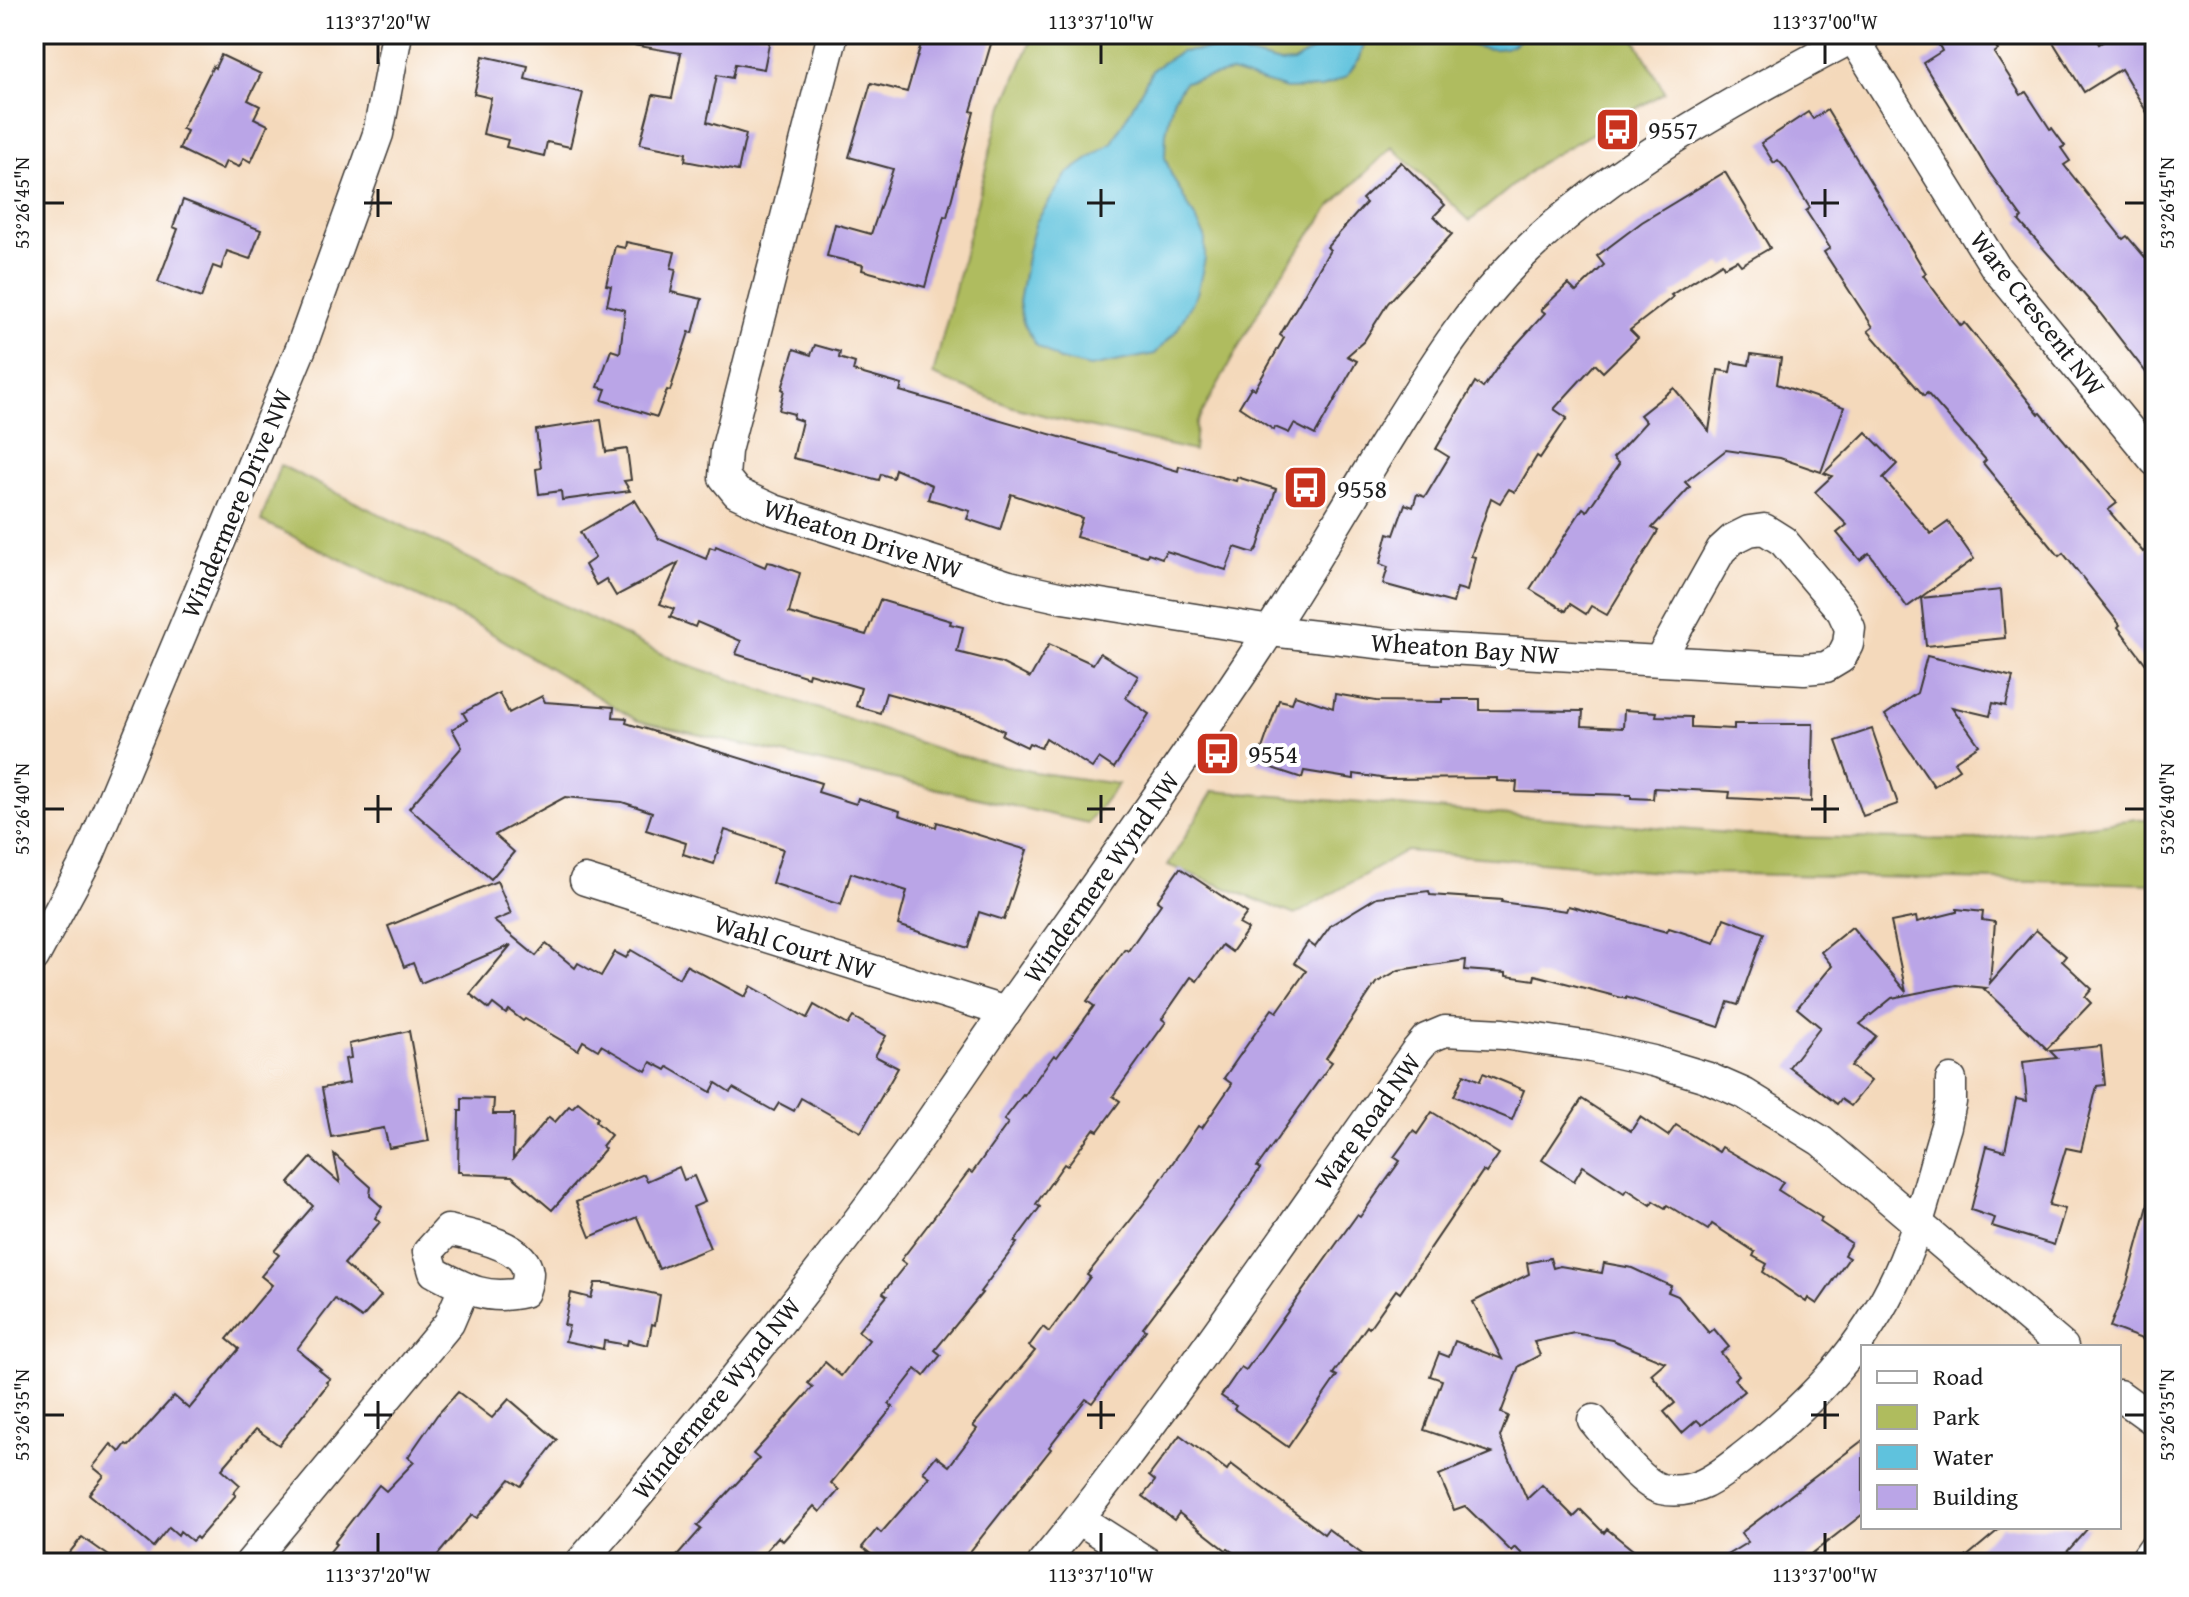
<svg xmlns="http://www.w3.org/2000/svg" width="2189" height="1597" font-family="'Gentium Book Plus',serif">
<rect width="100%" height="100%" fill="#fff"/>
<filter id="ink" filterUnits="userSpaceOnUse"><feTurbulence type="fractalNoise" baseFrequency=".0125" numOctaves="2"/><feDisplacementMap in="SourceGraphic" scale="16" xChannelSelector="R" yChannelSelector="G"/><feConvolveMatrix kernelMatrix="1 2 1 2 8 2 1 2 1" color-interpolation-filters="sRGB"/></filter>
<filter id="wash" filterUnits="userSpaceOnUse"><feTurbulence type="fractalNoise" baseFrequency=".006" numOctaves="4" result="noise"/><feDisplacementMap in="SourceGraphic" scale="32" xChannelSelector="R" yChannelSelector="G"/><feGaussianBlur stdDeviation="1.8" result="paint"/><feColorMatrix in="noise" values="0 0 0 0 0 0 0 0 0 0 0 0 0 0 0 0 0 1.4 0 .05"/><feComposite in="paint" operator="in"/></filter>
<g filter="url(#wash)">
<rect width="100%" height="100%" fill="#f4d9bb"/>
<g fill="#afbc5e" stroke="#666c3d" stroke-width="2">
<path d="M1034 34H1632L1665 92 1540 163 1470 221 1392 147 1331 206 1272 287 1196 424 1194 451 1075 424 1010 406 933 375 998 120Z"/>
<path d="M280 465 674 660 953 754 1034 772 1118 784 1088 823 638 721 481 627 261 521Z"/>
<path d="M1213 791 1778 837 1975 840 2135 819H2155V884L1660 872 1406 851 1295 915 1168 865Z"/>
</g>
<g fill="#5fc2dd" stroke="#3e6f7c" stroke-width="2">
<path d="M1321 34H1367L1360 58 1346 77 1321 88 1286 89 1231 72 1185 82 1173 100 1166 133 1165 157 1171 174 1205 236V259L1197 294 1177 330 1155 354 1090 367 1060 360 1036 345 1023 323 1019 302 1028 251 1036 222 1067 174 1112 143 1153 69 1180 52 1213 49 1250 55 1280 63 1293 62 1321 45Z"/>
<path d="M1441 34H1523C1508 62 1463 44 1441 34Z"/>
</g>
<g id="blocks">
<g fill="#baa5e7">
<path d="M634 34H771L764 69 735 64 732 78 717 75 707 122 746 134 738 171 685 161 686 153 640 144 653 95 672 98 681 53 633 45Z"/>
<path d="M924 34H994L971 111 974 112 947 217 944 216 925 287 862 270 863 265 827 256 835 224 871 234 893 169 849 157 871 83 907 92Z"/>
<path d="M1956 34H1988L1998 50 1994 53 2021 95 2026 92 2050 129 2052 128 2065 146 2061 148 2070 161 2064 165 2123 239 2127 236 2155 269V384L2096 308 2019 221 2022 218 1989 172 1923 63 1942 51 1939 45Z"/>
<path d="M2048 34H2093L2099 44 2115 34H2155V126L2121 69 2084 92Z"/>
<path d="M221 55 261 74 248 100 260 106 254 118 268 125 251 162 244 158 239 167 226 161 222 170 179 149 187 131 182 129 213 66 215 68Z"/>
<path d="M483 56 528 66 525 79 583 93 570 147 547 142 544 156 506 147 508 140 483 134 491 98 474 94Z"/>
<path d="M1827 110 1926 273 1923 275 1961 326 1965 323 2039 414 2041 413 2117 503 2108 510 2143 552 2155 542V676L2118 627 2120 625 2063 553 2059 556 1983 463 1986 460 1927 393 1924 396 1868 331 1873 327 1824 252 1830 248 1806 211 1810 208 1786 169 1778 160 1774 163 1761 143 1808 112 1813 119Z"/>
<path d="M1401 162 1445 205 1434 216 1452 234 1388 303 1364 341 1347 356 1357 361 1315 435 1294 424 1289 433 1275 427 1274 430 1239 407 1251 387 1255 389 1275 354 1284 338 1280 335 1330 250 1327 247 1366 203 1362 199Z"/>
<path d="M1725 172 1770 248 1741 265 1737 260 1724 267 1722 263 1671 295 1673 297 1630 330 1638 338 1603 372 1595 364 1554 409 1567 418 1540 458 1537 456 1515 492 1509 489 1500 503 1491 498 1471 556 1475 557 1467 591 1457 588 1453 603 1383 584 1388 567 1380 564 1388 533 1394 535 1405 504 1413 507 1417 494 1425 497 1449 457 1436 449 1475 382 1483 388 1504 358 1545 313 1541 310 1568 284 1576 292 1604 265 1597 256 1642 222Z"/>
<path d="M183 200 261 230 250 259 227 251 221 269 213 266 201 298 158 282 178 229 173 227Z"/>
<path d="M626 242 675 252 671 268 676 269 671 292 702 299 693 333 689 332 670 391 667 390 657 417 602 400 606 389 598 387 611 350 620 353 625 310 607 305 611 286 606 285 615 246 625 248Z"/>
<path d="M815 345 840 352 839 358 855 363 853 371 902 385 900 391 1178 471 1179 466 1236 481 1237 477 1276 489 1258 547 1254 553 1235 547 1226 570 1166 551 1162 558 1148 553 1147 556 1076 537 1082 518 1011 494 1000 530 967 519 970 511 928 499 932 485 895 469 893 478 881 474 879 480 793 458 802 421 793 418 794 414 779 410 784 390 782 389 794 349 811 355Z"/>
<path d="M1751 354 1781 358 1777 384 1844 407 1821 472 1780 458 1726 450 1685 482 1690 487 1652 528 1658 531 1607 615 1591 606 1586 614 1570 604 1566 611 1530 589 1583 508 1587 511 1619 464 1613 458 1646 422 1640 415 1674 388 1709 431 1718 370 1730 372 1732 362 1749 365Z"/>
<path d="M601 420 606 452 627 449 631 480 624 481 630 491 562 500 561 491 539 494 536 469 541 468 536 430Z"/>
<path d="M1866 432 1897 464 1883 478 1931 534 1948 522 1974 559 1907 607 1869 553 1860 560 1837 533 1847 525 1815 492 1832 476 1824 473Z"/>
<path d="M635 500 659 539 706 559 710 547 715 549 716 546 765 567 767 562 773 563 800 573 789 613 866 635 880 600 951 621 950 624 963 627 957 652 1001 663 1030 678 1049 644 1093 664 1100 653 1138 676 1126 698 1149 714 1114 768 1099 758 1092 768 1046 738 1041 748 1029 743 1027 747 1002 735 1004 731 977 718 886 693 880 713 856 706 861 688 809 673 808 677 736 654 741 641 697 622 695 627 670 617 674 609 660 604 678 563 616 596 606 579 596 585 585 565 595 558 580 532Z"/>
<path d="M2001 590 2005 638 1926 646 1921 598Z"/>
<path d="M1927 656 2013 677 2006 706 1993 703 1990 716 1952 707 1979 745 1954 762 1959 769 1934 786 1885 715 1917 693Z"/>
<path d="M499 693 509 713 542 696 545 702 614 707 613 717 627 718 626 723 821 783 818 792 856 804 858 798 900 811 899 815 936 827 937 822 1027 850 1004 920 979 912 968 948 898 925 907 891 851 873 841 905 772 883 783 849 725 830 714 864 683 854 686 843 646 830 652 812 622 802 565 797 495 835 514 852 491 879 409 808 462 747 452 729 467 720 463 713Z"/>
<path d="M1335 694 1376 701 1442 702V699H1480V710L1583 711 1582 726 1623 728 1624 710 1657 712 1656 716 1691 717V727L1734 729V724H1813L1811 802 1729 798 1730 792 1654 788 1653 799 1631 798V795L1516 792 1517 782 1497 781V778L1387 779 1354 774V779L1304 771 1302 778 1257 763 1279 700 1292 703 1295 695 1333 708Z"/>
<path d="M1872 729 1898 804 1863 816 1836 741Z"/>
<path d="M1180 868 1247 913 1239 924 1248 929 1232 952 1222 945 1197 981 1191 977 1162 1019 1166 1022 1113 1096 1120 1101 1098 1131 1094 1129 1067 1166 1064 1164 1036 1204 1040 1207 1014 1242 1017 1243 980 1292 982 1293 935 1350 941 1355 924 1376 916 1369 889 1404 893 1407 831 1483 839 1490 820 1512 814 1506 783 1541 778 1537 755 1563H671L701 1529 697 1526 759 1459 753 1454 813 1387 808 1383 825 1362 841 1376 869 1340 858 1331 887 1296 883 1293 906 1264 901 1260 969 1171 972 1173 1008 1123 1004 1120 1023 1095 1024 1096 1054 1055 1057 1057 1094 1006 1087 1001 1125 949 1128 951 1161 904 1157 901Z"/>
<path d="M497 881 511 914 494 921 536 956 546 944 575 968 578 963 601 976 615 952 626 958 631 950 679 978 686 965 745 997 751 986 807 1018 814 1005 848 1025 853 1017 886 1036 875 1056 898 1068 861 1132 801 1098 794 1111 779 1103 774 1111 733 1088 730 1092 716 1083 711 1092 668 1067 666 1070 651 1062 646 1071 601 1045 598 1050 583 1041 578 1050 525 1019 523 1021 509 1010 506 1014 493 1004 489 1009 470 994 511 945 421 983 413 963 404 967 388 926Z"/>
<path d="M1429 891 1430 895 1502 900 1501 902 1566 911 1568 906 1667 932 1669 928 1715 943 1724 918 1764 933 1738 1005 1728 1002 1719 1027 1626 997V999L1535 975 1534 980 1506 976V973L1465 970 1466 960 1399 970 1376 983 1326 1058 1332 1062 1257 1167 1260 1169 1226 1218 1143 1328 1146 1330 1092 1403 1086 1399 1049 1447 1051 1449 961 1563H882L862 1547 877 1529 881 1533 930 1477 923 1472 936 1456 949 1466 977 1429 973 1426 1035 1351 1029 1346 1043 1327 1049 1332 1090 1277 1087 1275 1149 1197 1198 1126 1202 1128 1232 1084 1224 1078 1272 1009 1277 1012 1306 971 1294 963 1308 942 1315 947 1331 925 1377 897Z"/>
<path d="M1957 909 1983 912 1982 920 1995 922 1990 983 2036 930 2066 956 2062 961 2092 989 2085 997 2091 1003 2047 1049 1984 989 1986 988 1956 985 1892 998 1860 1024 1876 1036 1851 1066 1871 1081 1851 1106 1841 1099 1837 1104 1789 1067 1820 1027 1797 1008 1832 966 1821 952 1852 927 1906 992 1891 922 1916 917 1917 922 1957 912Z"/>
<path d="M409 1031 429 1141 389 1148 384 1128 331 1137 322 1088 349 1083 345 1059 351 1058 349 1044Z"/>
<path d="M2101 1046 2105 1085 2097 1086 2081 1151 2066 1148 2049 1205 2065 1209 2054 1245 1992 1226 1995 1218 1971 1210 1987 1146 2005 1151 2016 1099 2027 1101 2023 1062 2057 1058 2050 1051Z"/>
<path d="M1483 1073 1524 1090 1512 1120 1454 1096 1464 1074 1480 1081Z"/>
<path d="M462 1098 494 1099 493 1114H514L513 1159 549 1117 555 1122 569 1106 572 1108 578 1102 598 1118 595 1121 611 1135 602 1146 605 1149 552 1210 512 1176 462 1174V1172H458L459 1111H462Z"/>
<path d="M1582 1099 1631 1131 1640 1117 1668 1136 1676 1125 1719 1152 1722 1147 1783 1182 1778 1190 1822 1218 1820 1222 1851 1243 1844 1255 1849 1258 1817 1304 1808 1298 1806 1302 1763 1272 1767 1264 1753 1256 1755 1252 1712 1224 1708 1230 1667 1205 1665 1208 1653 1201 1651 1205 1627 1189 1624 1193 1583 1166 1574 1181 1542 1160Z"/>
<path d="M1432 1112 1499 1154 1486 1173 1483 1171 1400 1293 1396 1290 1369 1328 1367 1326 1333 1374 1337 1376 1288 1447 1234 1409 1236 1406 1221 1396 1241 1367 1246 1370 1357 1215 1360 1217 1400 1161 1394 1157 1413 1131 1417 1134Z"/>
<path d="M334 1154 371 1187 370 1196 382 1207 375 1218 380 1222 344 1264 381 1296 362 1318 335 1299 297 1349 321 1369 319 1370 330 1379 326 1382 328 1384 279 1445 256 1429 222 1469 240 1485 233 1493 236 1495 198 1539 196 1537 192 1541 180 1531 178 1535 169 1527 153 1547 89 1494 104 1476 93 1467 111 1444 120 1452 126 1444 129 1446 174 1396 189 1409 239 1349 227 1339 272 1285 261 1276 279 1255 274 1251 313 1206 289 1183 311 1158 340 1183Z"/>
<path d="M679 1167 684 1180 694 1176 705 1202 693 1207 710 1248 659 1269 637 1217 590 1237 576 1202 644 1174 647 1181Z"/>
<path d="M2149 1202 2155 1203V1344L2110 1327 2127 1283Z"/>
<path d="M1550 1258 1553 1268 1560 1266 1602 1273 1604 1263 1632 1268 1671 1286 1668 1292 1678 1296 1709 1333 1714 1329 1729 1347 1721 1353 1739 1375 1734 1379 1744 1391 1702 1425 1697 1420 1682 1433 1664 1412 1675 1403 1651 1374 1665 1362 1612 1340 1574 1333 1534 1342 1540 1355 1519 1366 1501 1413 1508 1416 1500 1437 1527 1499 1542 1485 1574 1517 1581 1510 1604 1533 1607 1529 1649 1563H1531L1515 1547 1511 1551 1465 1506 1454 1510 1439 1475 1492 1453 1424 1430 1442 1380 1430 1376 1439 1353 1449 1357 1455 1341 1502 1359 1473 1302 1529 1274 1527 1263Z"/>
<path d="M595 1283H606L660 1295 655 1325 652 1324 648 1345 628 1340 627 1345 604 1341 603 1349 565 1341 569 1326 564 1325 571 1293 591 1298Z"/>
<path d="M458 1392 492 1418 509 1399 557 1440 521 1486 510 1479 477 1518 472 1515 462 1526 431 1563H340L328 1554 336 1544 334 1543 379 1485 386 1491 414 1462 408 1457 437 1415Z"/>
<path d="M1180 1435 1227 1470 1231 1464 1324 1534 1328 1529 1374 1563H1248L1228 1549 1226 1550 1179 1513 1174 1520 1143 1496 1155 1481 1149 1476Z"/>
<path d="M1863 1440V1514L1800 1563H1714L1748 1542 1741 1533Z"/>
<path d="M2002 1527H2089L2057 1563H1959Z"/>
<path d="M82 1537 119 1563H61Z"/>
</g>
</g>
</g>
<g filter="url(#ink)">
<use href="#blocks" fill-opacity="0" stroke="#3c3834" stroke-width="2"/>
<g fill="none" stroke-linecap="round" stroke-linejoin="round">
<defs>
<g id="minor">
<path d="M833 34 726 451 724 477 737 493 774 510 1009 586 1063 598 1271 631 1413 647 1804 669 1826 667 1841 658 1848 644 1850 628 1842 611 1783 541 1764 529 1749 531 1733 539 1721 550 1659 661"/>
<path d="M1851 34 1996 268 2155 461"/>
<path d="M585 880 1006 1012"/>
<path d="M34 957 89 855 301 348 378 134 397 34"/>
<path d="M448 1230C471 1235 525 1245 528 1273 528 1279 526 1286 524 1292 487 1301 466 1289 434 1272L428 1252Z"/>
<path d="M2119 1395 2155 1421"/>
<path d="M1593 1420C1609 1438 1638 1483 1661 1489 1697 1497 1722 1473 1748 1453 1813 1401 1864 1348 1899 1272 1920 1226 1931 1174 1946 1126L1951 1102V1080"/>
<path d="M1079 1519 1148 1563"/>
<path d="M250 1563 449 1323 464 1288"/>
<path d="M580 1563C699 1425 815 1283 921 1135 950 1093 978 1051 1007 1010 1084 902 1160 795 1234 685 1285 610 1332 531 1379 453 1422 384 1463 314 1521 256 1618 161 1740 98 1859 34"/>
<path d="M1043 1563C1176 1400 1294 1222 1416 1051L1426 1039 1445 1031 1503 1034 1591 1047 1653 1061 1706 1077 1745 1094 1821 1141 2063 1347"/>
<path d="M2143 1563 2155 1546"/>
</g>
</defs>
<use href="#minor" stroke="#3c3834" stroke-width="33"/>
<use href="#minor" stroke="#fff" stroke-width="30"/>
</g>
</g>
<path fill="none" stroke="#1c1c1c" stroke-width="3" d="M378 44V64M1101 44V64M1825 44V64M378 189V217M1101 189V217M1825 189V217M44 203H64M364 203H392M1087 203H1115M1811 203H1839M2125 203H2145M378 795V823M1101 795V823M1825 795V823M44 809H64M364 809H392M1087 809H1115M1811 809H1839M2125 809H2145M378 1401V1429M1101 1401V1429M1825 1401V1429M44 1415H64M364 1415H392M1087 1415H1115M1811 1415H1839M2125 1415H2145M378 1533V1553M1101 1533V1553M1825 1533V1553"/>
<defs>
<symbol id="bus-square" viewBox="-11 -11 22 22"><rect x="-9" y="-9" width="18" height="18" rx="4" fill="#c8321e" stroke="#fff"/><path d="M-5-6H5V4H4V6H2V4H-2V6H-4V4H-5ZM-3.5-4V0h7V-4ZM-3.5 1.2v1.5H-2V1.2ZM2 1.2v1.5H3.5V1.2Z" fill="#fff"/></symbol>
</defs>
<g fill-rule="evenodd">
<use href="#bus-square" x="1592" y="104" width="51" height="51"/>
<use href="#bus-square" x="1280" y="462" width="51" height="51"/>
<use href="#bus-square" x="1192" y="728" width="51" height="51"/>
</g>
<g text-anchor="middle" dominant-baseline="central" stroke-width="8" stroke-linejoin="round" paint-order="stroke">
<g font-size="26" fill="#1c1c1c" stroke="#fff" text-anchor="start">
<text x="1648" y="129">9557</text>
<text x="1337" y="488">9558</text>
<text x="1248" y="753">9554</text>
</g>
<g font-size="26" fill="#1c1c1c" stroke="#fff">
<text transform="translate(2038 313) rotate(52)">Ware Crescent NW</text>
<text transform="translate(236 503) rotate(-67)">Windermere Drive NW</text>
<text transform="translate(863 538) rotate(18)">Wheaton Drive NW</text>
<text transform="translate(1465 648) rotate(4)">Wheaton Bay NW</text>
<text transform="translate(1101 877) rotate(-55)">Windermere Wynd NW</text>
<text transform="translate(795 946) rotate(17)">Wahl Court NW</text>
<text transform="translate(1367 1121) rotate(-54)">Ware Road NW</text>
<text transform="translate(716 1398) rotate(-51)">Windermere Wynd NW</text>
</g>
</g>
<rect width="2189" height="1597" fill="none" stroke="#fff" stroke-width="88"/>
<rect x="1861" y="1345" width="260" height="184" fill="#ffffff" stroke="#a4a4a4" stroke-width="2"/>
<rect x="1877" y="1371" width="40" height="12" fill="#ffffff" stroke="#a4a4a4" stroke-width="2"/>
<text x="1933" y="1385" font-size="24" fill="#1c1c1c">Road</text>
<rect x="1877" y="1405" width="40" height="24" fill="#afbc5e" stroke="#a4a4a4" stroke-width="2"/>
<text x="1933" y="1425" font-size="24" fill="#1c1c1c">Park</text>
<rect x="1877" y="1445" width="40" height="24" fill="#5fc2dd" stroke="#a4a4a4" stroke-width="2"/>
<text x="1933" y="1465" font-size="24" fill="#1c1c1c">Water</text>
<rect x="1877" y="1485" width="40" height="24" fill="#baa5e7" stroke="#a4a4a4" stroke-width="2"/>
<text x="1933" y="1505" font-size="24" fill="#1c1c1c">Building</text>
<rect x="44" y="44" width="2101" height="1509" fill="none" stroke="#1c1c1c" stroke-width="3"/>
<g font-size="20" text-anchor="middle" fill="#1c1c1c">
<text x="378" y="29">113°37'20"W</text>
<text x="1101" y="29">113°37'10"W</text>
<text x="1825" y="29">113°37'00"W</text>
<text transform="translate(22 203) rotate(-90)" y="7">53°26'45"N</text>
<text transform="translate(2167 203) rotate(-90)" y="7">53°26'45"N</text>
<text transform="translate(22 809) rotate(-90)" y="7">53°26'40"N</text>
<text transform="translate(2167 809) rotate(-90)" y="7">53°26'40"N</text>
<text transform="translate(22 1415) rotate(-90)" y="7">53°26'35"N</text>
<text transform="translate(2167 1415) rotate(-90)" y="7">53°26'35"N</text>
<text x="378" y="1582">113°37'20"W</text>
<text x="1101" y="1582">113°37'10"W</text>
<text x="1825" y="1582">113°37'00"W</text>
</g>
</svg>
